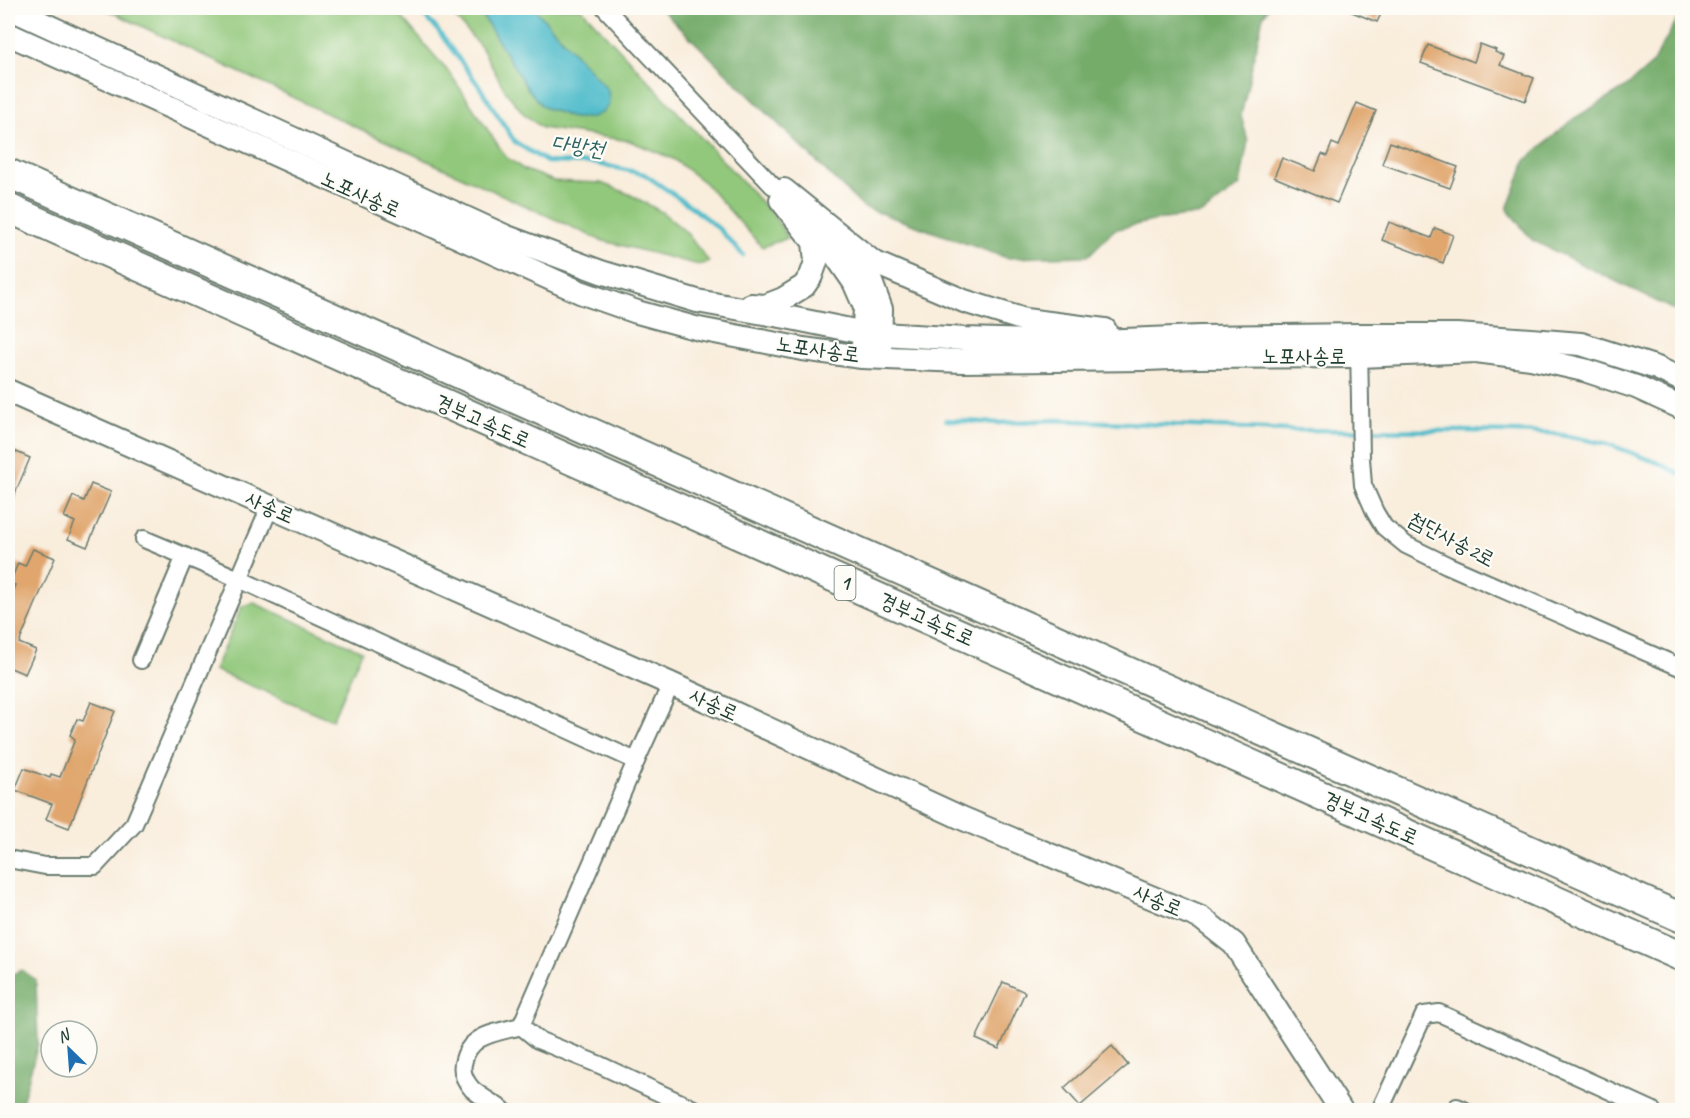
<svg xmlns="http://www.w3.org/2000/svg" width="1690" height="1118" font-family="Caveat,'Poor Story',sans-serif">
<rect width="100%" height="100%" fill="#fdfcf7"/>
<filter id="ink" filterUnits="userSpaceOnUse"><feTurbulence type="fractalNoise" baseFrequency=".0167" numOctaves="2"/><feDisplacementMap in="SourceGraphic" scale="12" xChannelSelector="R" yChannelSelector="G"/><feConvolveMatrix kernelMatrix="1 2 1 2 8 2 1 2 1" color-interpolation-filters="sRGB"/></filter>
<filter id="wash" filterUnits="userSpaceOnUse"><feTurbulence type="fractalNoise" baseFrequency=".008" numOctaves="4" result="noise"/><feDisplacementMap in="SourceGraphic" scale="24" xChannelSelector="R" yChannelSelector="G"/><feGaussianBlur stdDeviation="1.35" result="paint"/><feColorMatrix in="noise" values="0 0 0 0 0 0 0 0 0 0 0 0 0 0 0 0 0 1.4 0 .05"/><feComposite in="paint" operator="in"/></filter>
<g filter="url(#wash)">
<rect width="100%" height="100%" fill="#f9eddc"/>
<g fill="#92c87b" stroke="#588258" stroke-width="1.5">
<path d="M103 8H394L451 75 506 157 525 170 554 181 601 183 629 194 662 212 686 232 709 262 699 265 600 240 430 162Z"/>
<path d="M447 8H581L775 217 788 238 762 247 705 183 673 159 630 141 542 128 524 114 506 92 481 47Z"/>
<path d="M254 603 362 651 332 720 214 670 242 606Z"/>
</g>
<g fill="#75ac6b" stroke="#4a7450" stroke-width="1.5">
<path d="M660 8H1268L1263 16 1241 116 1248 141 1240 185 1202 214 1157 220 1114 230 1088 256 1007 258 863 207Z"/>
<path d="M1681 8H1682V314L1532 240 1507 209 1526 160 1573 119 1625 88 1652 64 1678 18Z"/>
<path d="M22 970 36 980 38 1044 20 1110H8V976Z"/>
</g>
<path fill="#50bcca" stroke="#387c7f" stroke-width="1.5" d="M475 8H534L608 90 609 104 602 113 590 118H573L543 107 527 88 482 15Z"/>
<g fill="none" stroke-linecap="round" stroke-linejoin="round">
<g stroke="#50bcca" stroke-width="4.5">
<path d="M416 8 436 28 479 86 515 142 547 162 594 163 644 174 689 205 718 228 743 255"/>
<path d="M946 420 999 423 1055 420 1286 430 1467 431 1551 433 1608 444 1661 464 1682 475"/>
</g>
</g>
<g id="blocks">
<g fill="#e0a66d">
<path d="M1342 8H1384L1377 22Z"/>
<path d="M1480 44 1496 50 1495 52 1504 56 1500 65 1534 78 1525 101 1421 63 1428 45 1474 62Z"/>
<path d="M1357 103 1376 111 1337 203 1274 177 1282 158 1315 171 1322 154 1327 156 1332 143 1339 146Z"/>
<path d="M1390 142 1458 167 1450 188 1382 164Z"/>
<path d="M1389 222 1431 238 1435 228 1453 235 1443 263 1382 240Z"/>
<path d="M10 449 30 458 8 510V456Z"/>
<path d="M91 484 111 492 87 547 68 539 75 522 64 517 73 496 84 501Z"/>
<path d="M33 549 55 558 19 643 36 650 25 674 8 667V602L15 585 10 583 18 563 25 566Z"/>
<path d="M91 702 115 711 69 828 46 819 52 804 15 790 24 768 50 778 51 774 60 777 75 739 70 735 77 719 83 721Z"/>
<path d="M1003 982 1025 992 999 1049 976 1039Z"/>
<path d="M1112 1046 1128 1065 1080 1106 1064 1088Z"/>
</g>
</g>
</g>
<g filter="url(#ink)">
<use href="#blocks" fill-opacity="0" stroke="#6b7b6f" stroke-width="1.5"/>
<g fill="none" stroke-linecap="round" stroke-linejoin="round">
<defs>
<g id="minor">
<path d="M605 8 773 186"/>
<path d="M1359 345 1361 458 1363 485 1375 512 1384 527 1406 545 1447 565 1682 668"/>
<path d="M144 539 239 579 636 761"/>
<path d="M141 660 185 556"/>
<path d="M8 859 45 866H95L134 824 270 507"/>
<path d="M521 1026 538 1040 600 1065 696 1110"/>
<path d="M503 1110C493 1103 481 1097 472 1089 466 1082 461 1073 463 1064 468 1034 496 1033 521 1026L636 761 671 684"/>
<path d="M1380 1110 1424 1015 1439 1013 1652 1110"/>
<path d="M1456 1110 1457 1107 1464 1110"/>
</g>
<g id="secondary">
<path d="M9 8 507 237 601 272 697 301 786 317 865 333 965 339 1073 342 1200 337 1359 335H1457L1531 340 1581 344 1657 368 1682 380"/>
<path d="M8 34 580 292 637 312 699 329 803 349 862 357 963 361 1146 359 1196 357 1360 356 1476 351 1531 358 1584 370 1636 387 1682 408"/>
<path d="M784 190 873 262 964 301 1025 320 1105 330"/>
<path d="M809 227 836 256 854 282 865 307 863 346"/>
<path d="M851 253 871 282 881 309 880 350"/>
<path d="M751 305 765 306 783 299 804 286 811 276 816 262 814 242 781 200"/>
<path d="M8 391 671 684 964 819 1201 918 1234 944 1341 1110"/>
</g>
<g id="motorway">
<path d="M8 173 1682 918"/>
<path d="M8 208 1682 957"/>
</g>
</defs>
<use href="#minor" stroke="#6b7b6f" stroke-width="20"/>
<use href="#secondary" stroke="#6b7b6f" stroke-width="26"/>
<use href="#motorway" stroke="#6b7b6f" stroke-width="32"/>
<use href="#minor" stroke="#fff" stroke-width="16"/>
<use href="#secondary" stroke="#fff" stroke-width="22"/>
<use href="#motorway" stroke="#fff" stroke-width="28"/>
</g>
</g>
<g text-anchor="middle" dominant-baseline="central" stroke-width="4.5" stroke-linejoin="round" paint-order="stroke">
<rect fill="#fdfcf7" stroke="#62766e" stroke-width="1.5" x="834.5" y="566" width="21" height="34" rx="4.5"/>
<g font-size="20" font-weight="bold" fill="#1f3d34">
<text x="845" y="583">1</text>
</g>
<g font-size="21" fill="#1f3d34" stroke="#fdfcf7">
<text transform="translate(361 194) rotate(24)">노포사송로</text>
<text transform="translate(818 349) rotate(8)">노포사송로</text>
<text x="1304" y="356">노포사송로</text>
<text transform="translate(483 421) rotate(24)">경부고속도로</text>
<text transform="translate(270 507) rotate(24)">사송로</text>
<text transform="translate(1452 539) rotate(28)">첨단사송2로</text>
<text transform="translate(927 619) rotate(24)">경부고속도로</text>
<text transform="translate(714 704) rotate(25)">사송로</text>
<text transform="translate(1371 818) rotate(24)">경부고속도로</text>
<text transform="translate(1158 900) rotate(23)">사송로</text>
</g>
<g font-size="22" font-style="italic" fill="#2e6361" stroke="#fdfcf7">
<text transform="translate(578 146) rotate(8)">다방천</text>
</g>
</g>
<rect width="1690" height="1118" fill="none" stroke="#fdfcf7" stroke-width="30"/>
<g transform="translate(69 1049) rotate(335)"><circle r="28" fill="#fdfcf7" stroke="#a4b0a9" stroke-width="1.5"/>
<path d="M0-4.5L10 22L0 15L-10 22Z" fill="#1f6fb2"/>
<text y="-9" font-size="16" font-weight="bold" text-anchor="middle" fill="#1f3d34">N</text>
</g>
</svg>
